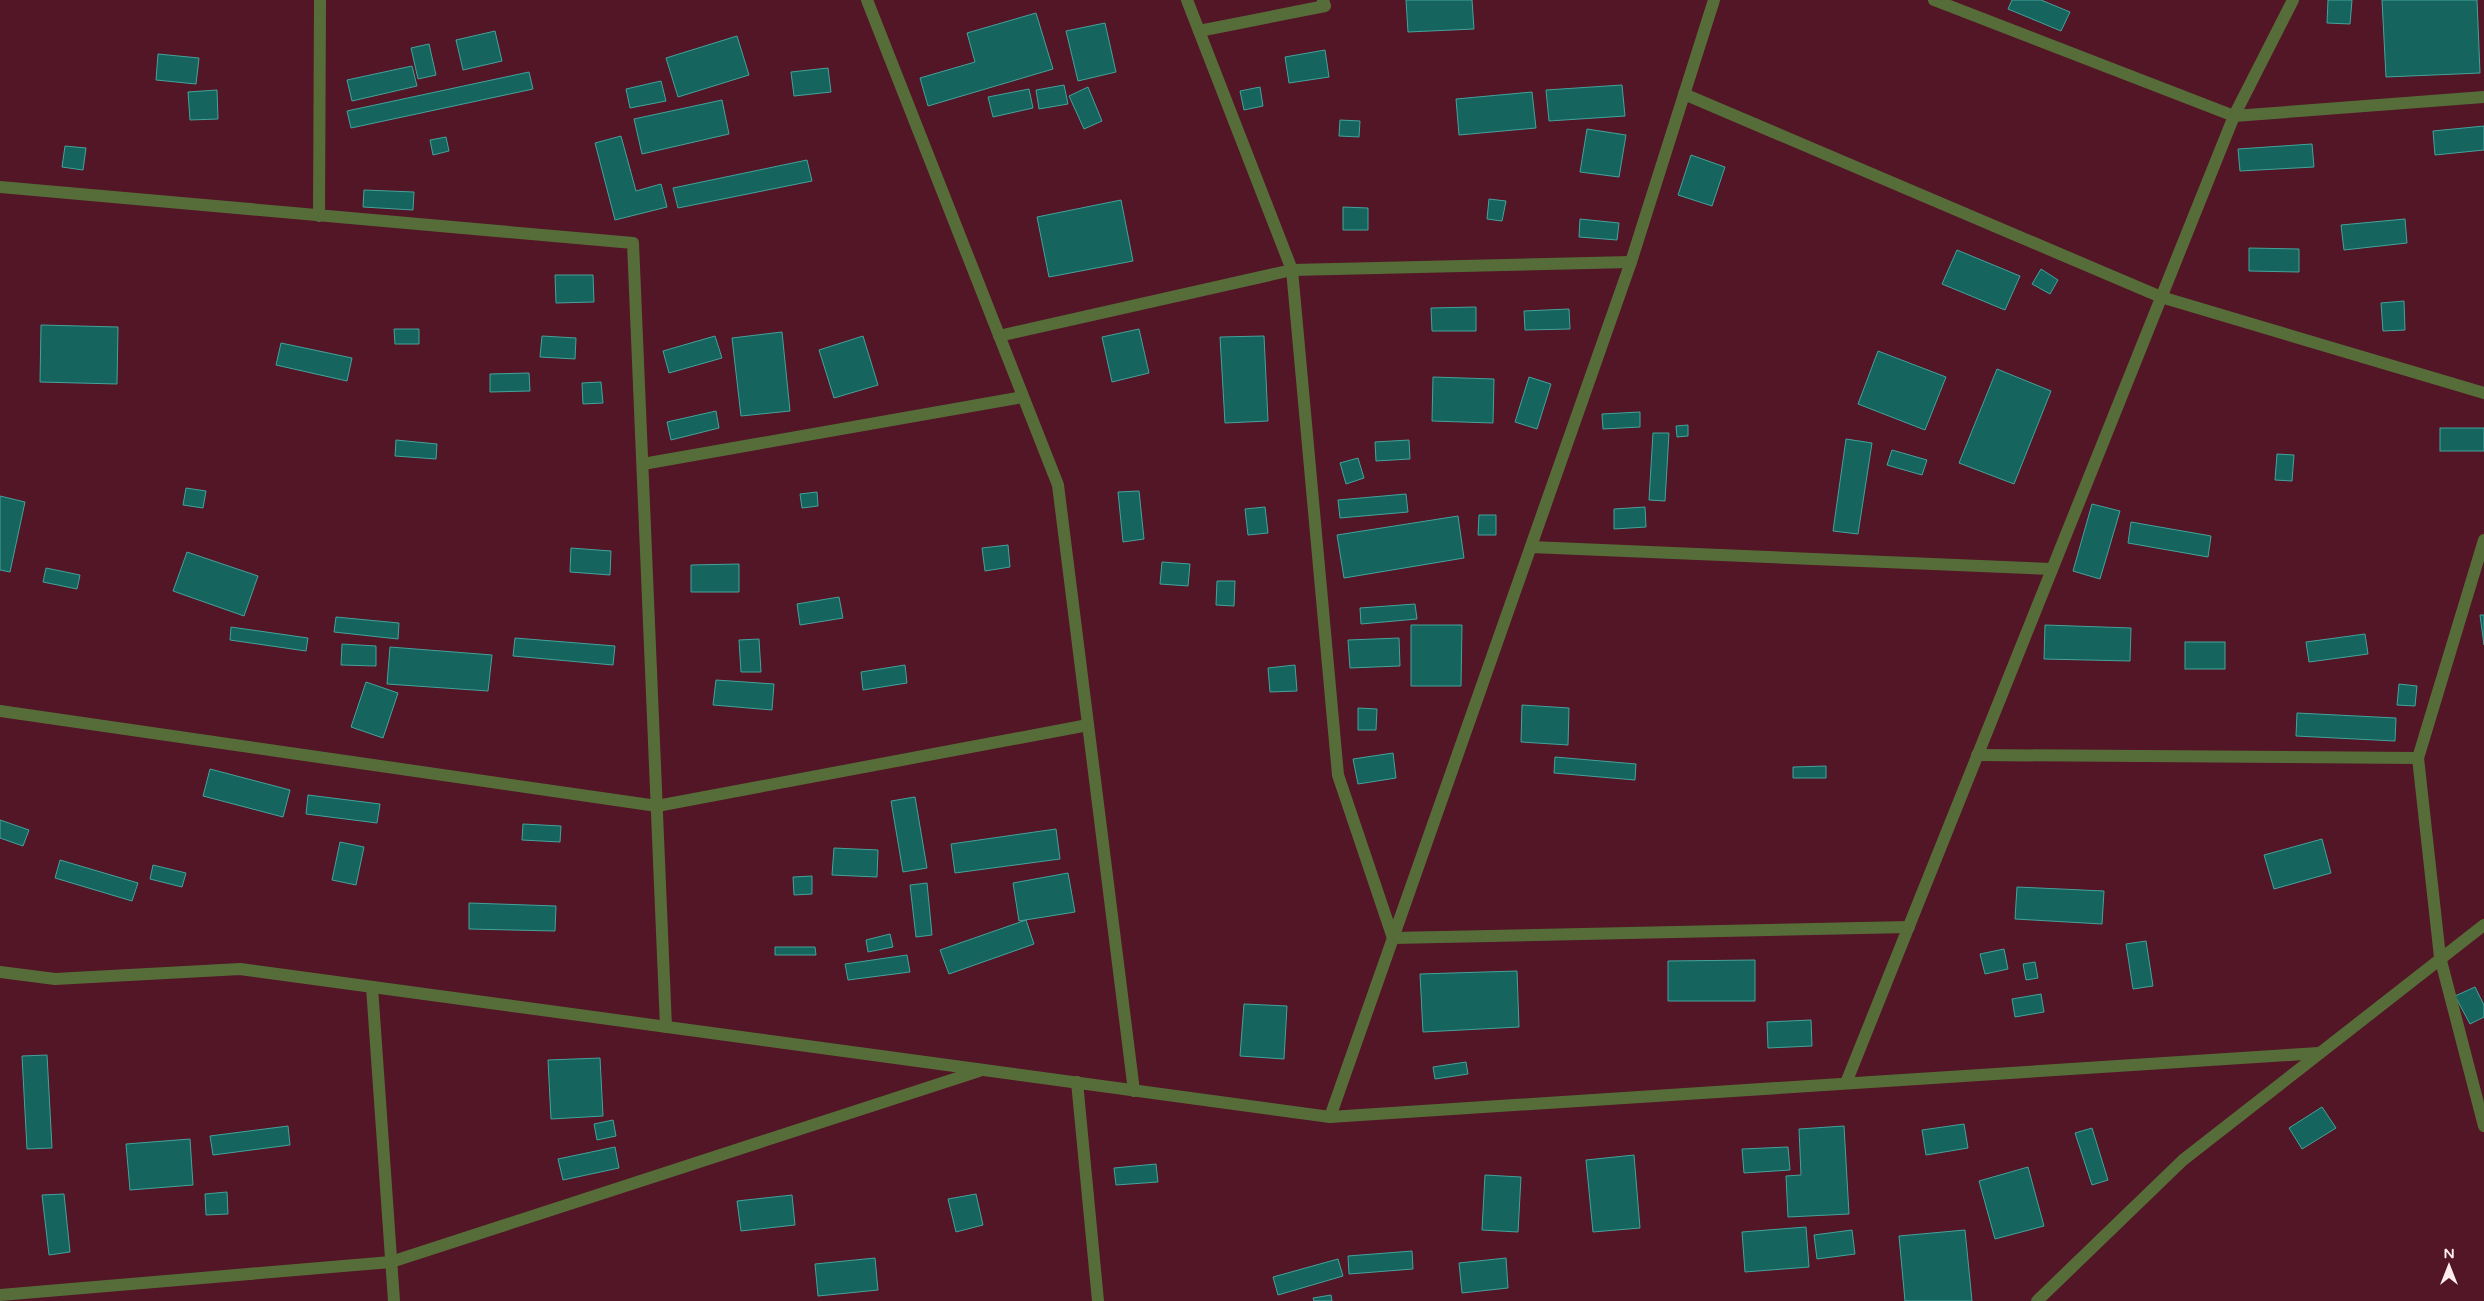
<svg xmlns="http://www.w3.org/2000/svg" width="2484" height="1301" font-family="'Varela Round',sans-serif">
<rect width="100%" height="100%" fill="#521626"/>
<g fill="#16645e" stroke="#43a39b">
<path d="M1406 0H1472L1474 29 1408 32Z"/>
<path d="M2012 0H2041L2070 12 2061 31 2008 9Z"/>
<path d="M2328 0H2352L2350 24 2327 23Z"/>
<path d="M2382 0H2477L2480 73 2386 77Z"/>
<path d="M1036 13 1053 69 928 106 920 78 975 62 967 33Z"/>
<path d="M1105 23 1116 72 1078 81 1066 31Z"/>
<path d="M495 31 502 61 463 70 456 40Z"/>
<path d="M737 36 749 75 678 97 666 58Z"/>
<path d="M429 44 436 75 418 79 411 48Z"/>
<path d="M1325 50 1329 77 1289 83 1285 57Z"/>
<path d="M158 54 199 58 196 84 156 80Z"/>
<path d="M412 66 417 86 352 101 347 80Z"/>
<path d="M828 68 831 92 794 96 791 72Z"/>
<path d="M529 72 533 89 351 128 347 111Z"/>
<path d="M661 81 666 101 630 108 626 89Z"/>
<path d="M1064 85 1068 104 1039 109 1036 90Z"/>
<path d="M1622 85 1625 116 1549 121 1546 90Z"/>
<path d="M1088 87 1102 121 1084 129 1069 96Z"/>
<path d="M1260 87 1263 106 1244 110 1240 91Z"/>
<path d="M1029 89 1033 108 993 117 988 97Z"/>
<path d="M217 90 218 119 190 120 188 92Z"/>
<path d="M1532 92 1536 128 1459 135 1456 99Z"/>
<path d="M722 100 729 134 642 154 634 119Z"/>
<path d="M1340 120 1360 121 1359 137 1339 136Z"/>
<path d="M2484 126V150L2435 155 2433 131Z"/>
<path d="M1587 129 1626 135 1619 177 1580 172Z"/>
<path d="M621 136 636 191 661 184 667 207 615 220 595 143Z"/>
<path d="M446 137 449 151 433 155 430 140Z"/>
<path d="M2312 144 2314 167 2240 171 2238 149Z"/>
<path d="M65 146 86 148 83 170 62 167Z"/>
<path d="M1691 155 1725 167 1712 206 1678 195Z"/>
<path d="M807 160 812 181 678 208 673 188Z"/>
<path d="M364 190 414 192 413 210 363 207Z"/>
<path d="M1489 199 1506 201 1502 221 1487 219Z"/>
<path d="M1121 200 1133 261 1049 277 1037 217Z"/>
<path d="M1343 207 1368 208V230H1343Z"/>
<path d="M1580 219 1619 223 1617 240 1579 237Z"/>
<path d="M2405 219 2407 243 2344 250 2341 225Z"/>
<path d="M2249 248 2299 249V272L2249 271Z"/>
<path d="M1957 250 2020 276 2005 310 1942 284Z"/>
<path d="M2041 269 2058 280 2050 294 2032 284Z"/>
<path d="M555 275H593L594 302 556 303Z"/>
<path d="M2404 301 2405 330 2383 331 2381 303Z"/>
<path d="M1476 307V331H1432L1431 308Z"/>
<path d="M1569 309 1570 329 1525 330 1524 311Z"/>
<path d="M41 325 118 327 117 384 40 382Z"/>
<path d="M394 329H419V344H395Z"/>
<path d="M1139 329 1149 373 1112 382 1102 337Z"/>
<path d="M782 332 790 411 741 416 732 338Z"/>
<path d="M542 336 576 338 575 359 540 357Z"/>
<path d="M715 336 722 358 669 373 663 351Z"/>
<path d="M863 336 878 385 834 398 819 350Z"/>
<path d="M1264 336 1268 421 1225 423 1220 337Z"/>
<path d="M281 343 352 358 347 381 276 365Z"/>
<path d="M1878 351 1946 377 1925 430 1858 404Z"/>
<path d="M1997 369 2051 391 2014 484 1959 463Z"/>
<path d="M529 373 530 391 490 392V374Z"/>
<path d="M1433 377 1494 379 1493 423 1432 421Z"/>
<path d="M1529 377 1551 384 1537 429 1515 422Z"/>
<path d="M601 382 603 403 583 404 582 383Z"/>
<path d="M716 411 719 428 671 440 667 422Z"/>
<path d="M1640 412V427L1603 429 1602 414Z"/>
<path d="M1688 425V436L1677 437 1676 426Z"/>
<rect x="2440" y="428" width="44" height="23"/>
<path d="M1653 433H1669L1665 501 1649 500Z"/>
<path d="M1846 439 1872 443 1858 534 1833 531Z"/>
<path d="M396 440 437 444 436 459 395 456Z"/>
<path d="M1409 440 1410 459 1376 461 1375 442Z"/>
<path d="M1892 450 1927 460 1922 475 1887 465Z"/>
<path d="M2277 454 2294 455 2292 481 2275 480Z"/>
<path d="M1358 458 1364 478 1346 484 1340 463Z"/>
<path d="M186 488 206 491 203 508 183 505Z"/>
<path d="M1139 491 1144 539 1123 542 1118 492Z"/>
<path d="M817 492 818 506 802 508 800 494Z"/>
<path d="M1406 494 1408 512 1340 518 1338 500Z"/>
<path d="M0 496 25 502 10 572 0 570Z"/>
<path d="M2092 504 2120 511 2100 579 2073 571Z"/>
<path d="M1265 507 1268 533 1248 535 1245 509Z"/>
<path d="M1645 507 1646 527 1614 529V509Z"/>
<path d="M1479 515H1496V535H1478Z"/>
<path d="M1458 516 1464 558 1344 578 1337 535Z"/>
<path d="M2131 522 2211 536 2208 557 2128 543Z"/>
<path d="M1008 545 1010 567 985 571 982 548Z"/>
<path d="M571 548 611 551 610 575 570 572Z"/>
<path d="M187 552 258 576 244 616 173 591Z"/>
<path d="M1162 562 1190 564 1188 586 1160 584Z"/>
<path d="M739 564V592H691V565Z"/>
<path d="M46 568 80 575 77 589 43 582Z"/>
<path d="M1217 581H1235L1234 606 1216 605Z"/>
<path d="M839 597 843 618 800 625 797 604Z"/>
<path d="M1415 604 1417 619 1361 624 1360 608Z"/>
<path d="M2480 615H2484V645Z"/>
<path d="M336 617 399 623 398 639 334 632Z"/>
<path d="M1411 625H1462L1461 686H1411Z"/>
<path d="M2045 625 2131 628 2130 661 2044 659Z"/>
<path d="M231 627 308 638 306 651 230 640Z"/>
<path d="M2365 634 2368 654 2309 662 2306 642Z"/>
<path d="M515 638 615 646 613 665 513 656Z"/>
<path d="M1399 638 1400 666 1350 668 1348 640Z"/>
<path d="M759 639 761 672H741L739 640Z"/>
<rect x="2185" y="642" width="40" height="27"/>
<path d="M342 644 376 646V666L341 665Z"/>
<path d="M390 647 492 655 488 691 387 684Z"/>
<path d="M905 665 907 683 863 690 861 672Z"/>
<path d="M1295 665 1297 691 1270 692 1268 668Z"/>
<path d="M716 680 774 684 772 710 713 705Z"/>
<path d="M366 682 398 693 383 738 351 727Z"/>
<path d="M2399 684 2417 686 2415 706 2397 705Z"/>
<path d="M1522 705 1569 708 1568 745 1521 742Z"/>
<path d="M1358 708 1377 709 1376 730H1358Z"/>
<path d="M2297 713 2396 718 2395 741 2296 736Z"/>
<path d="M1393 753 1396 778 1358 784 1353 759Z"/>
<path d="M1555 757 1636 764 1635 780 1554 773Z"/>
<path d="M1826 766V778H1793V767Z"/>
<path d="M210 769 290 790 283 817 203 796Z"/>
<path d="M308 795 380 804 377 823 306 814Z"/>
<path d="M915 797 927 868 903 872 891 801Z"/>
<path d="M0 820 29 830 23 846 0 838Z"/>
<path d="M523 824 561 826 560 842 522 840Z"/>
<path d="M1056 829 1060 859 955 873 951 844Z"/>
<path d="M2322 839 2331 873 2274 889 2264 855Z"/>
<path d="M340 842 364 847 356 885 332 880Z"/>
<path d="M834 848 878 850 877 877 832 875Z"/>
<path d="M60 860 138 883 132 901 55 878Z"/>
<path d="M153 865 186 873 182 887 150 879Z"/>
<path d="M1068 873 1075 912 1019 921 1013 883Z"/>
<path d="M812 876V894L794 895 793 877Z"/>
<path d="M927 883 932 935 916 937 910 885Z"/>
<path d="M2017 887 2104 891 2102 924 2015 919Z"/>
<path d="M469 903 556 906 555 931 469 929Z"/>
<path d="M1026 920 1034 944 949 974 940 950Z"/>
<path d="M890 934 893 947 868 952 866 940Z"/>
<path d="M2146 941 2153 986 2133 989 2126 944Z"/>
<path d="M775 947H815L816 955H775Z"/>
<path d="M2004 949 2008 969 1985 974 1980 954Z"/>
<path d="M907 955 910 972 848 980 845 964Z"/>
<path d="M1755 960V1001H1668V961Z"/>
<path d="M2035 962 2038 978 2026 980 2023 964Z"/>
<path d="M1517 971 1519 1027 1423 1032 1420 974Z"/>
<path d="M2475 987 2484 1005V1017L2470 1024 2455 996Z"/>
<path d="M2041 994 2044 1012 2015 1017 2012 999Z"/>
<path d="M1244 1004 1287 1006 1284 1059 1240 1056Z"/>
<path d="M1811 1020 1812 1046 1768 1048 1767 1022Z"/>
<path d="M47 1055 52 1148 27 1149 22 1056Z"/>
<path d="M600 1058 603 1116 551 1119 548 1060Z"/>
<path d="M1466 1062 1468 1074 1435 1079 1433 1067Z"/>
<path d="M2322 1107 2336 1128 2302 1149 2289 1128Z"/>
<path d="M613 1120 616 1136 597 1140 594 1124Z"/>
<path d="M1964 1124 1968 1148 1926 1155 1922 1130Z"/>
<path d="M288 1126 290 1145 213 1155 210 1136Z"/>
<path d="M1844 1126 1849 1214 1788 1217 1786 1176 1801 1175 1799 1129Z"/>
<path d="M2092 1128 2108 1180 2092 1185 2075 1133Z"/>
<path d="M190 1139 193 1185 130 1190 126 1144Z"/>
<path d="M615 1147 619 1168 563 1180 558 1159Z"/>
<path d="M1788 1147 1790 1170 1744 1173 1742 1149Z"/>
<path d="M1634 1155 1640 1228 1593 1232 1586 1160Z"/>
<path d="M1156 1164 1158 1182 1116 1185 1114 1168Z"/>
<path d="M2028 1167 2044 1226 1995 1239 1979 1181Z"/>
<path d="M1485 1175 1521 1177 1518 1232 1482 1230Z"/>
<path d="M227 1192 228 1214 206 1215 205 1194Z"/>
<path d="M64 1194 70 1252 49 1255 42 1195Z"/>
<path d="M976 1194 983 1225 956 1232 948 1199Z"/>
<path d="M792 1195 795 1225 741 1231 737 1201Z"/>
<path d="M1806 1227 1809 1267 1745 1272 1742 1232Z"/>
<path d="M1852 1230 1855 1254 1817 1259 1814 1235Z"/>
<path d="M1965 1230 1972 1301H1905L1899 1236Z"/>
<path d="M1412 1251 1413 1269 1349 1274 1348 1256Z"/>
<path d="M875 1258 878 1290 818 1296 815 1264Z"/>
<path d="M1506 1258 1508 1288 1462 1293 1459 1263Z"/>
<path d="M1338 1259 1343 1276 1278 1295 1273 1277Z"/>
<path d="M1331 1295 1332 1301H1314L1313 1298Z"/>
</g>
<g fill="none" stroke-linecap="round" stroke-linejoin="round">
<g stroke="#576d39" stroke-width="12">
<path d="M867 0 1058 485 1134 1091"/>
<path d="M1187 0 1292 270 1338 775 1393 938 1909 927"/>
<path d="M1934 0 2234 116 2484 97"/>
<path d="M1199 31 1325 6 1323 0"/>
<path d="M1684 94 2161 297 2484 393"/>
<path d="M0 187 633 243 666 1027"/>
<path d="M319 216 320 0"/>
<path d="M999 336 1292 270 1631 262"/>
<path d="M643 464 1023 397"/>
<path d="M2484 540 2418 758 2440 957 2484 1126"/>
<path d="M1531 547 2052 569"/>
<path d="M0 711 657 806 1088 725"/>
<path d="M1977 755 2418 758"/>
<path d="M0 972 55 979 240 969 1330 1117 2319 1053"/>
<path d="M372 987 394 1301"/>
<path d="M1077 1082 1098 1301"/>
<path d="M1846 1083 2234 116 2293 0"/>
<path d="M1330 1117 1631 262 1714 0"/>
<path d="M0 1295 391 1262 979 1071"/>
<path d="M2037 1301 2183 1160 2484 925"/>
</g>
</g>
<g transform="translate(2449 1266)" stroke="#521626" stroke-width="4" paint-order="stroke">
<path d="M0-4L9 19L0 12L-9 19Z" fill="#fdedef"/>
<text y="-8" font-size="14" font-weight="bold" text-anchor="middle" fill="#fdedef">N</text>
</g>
</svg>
